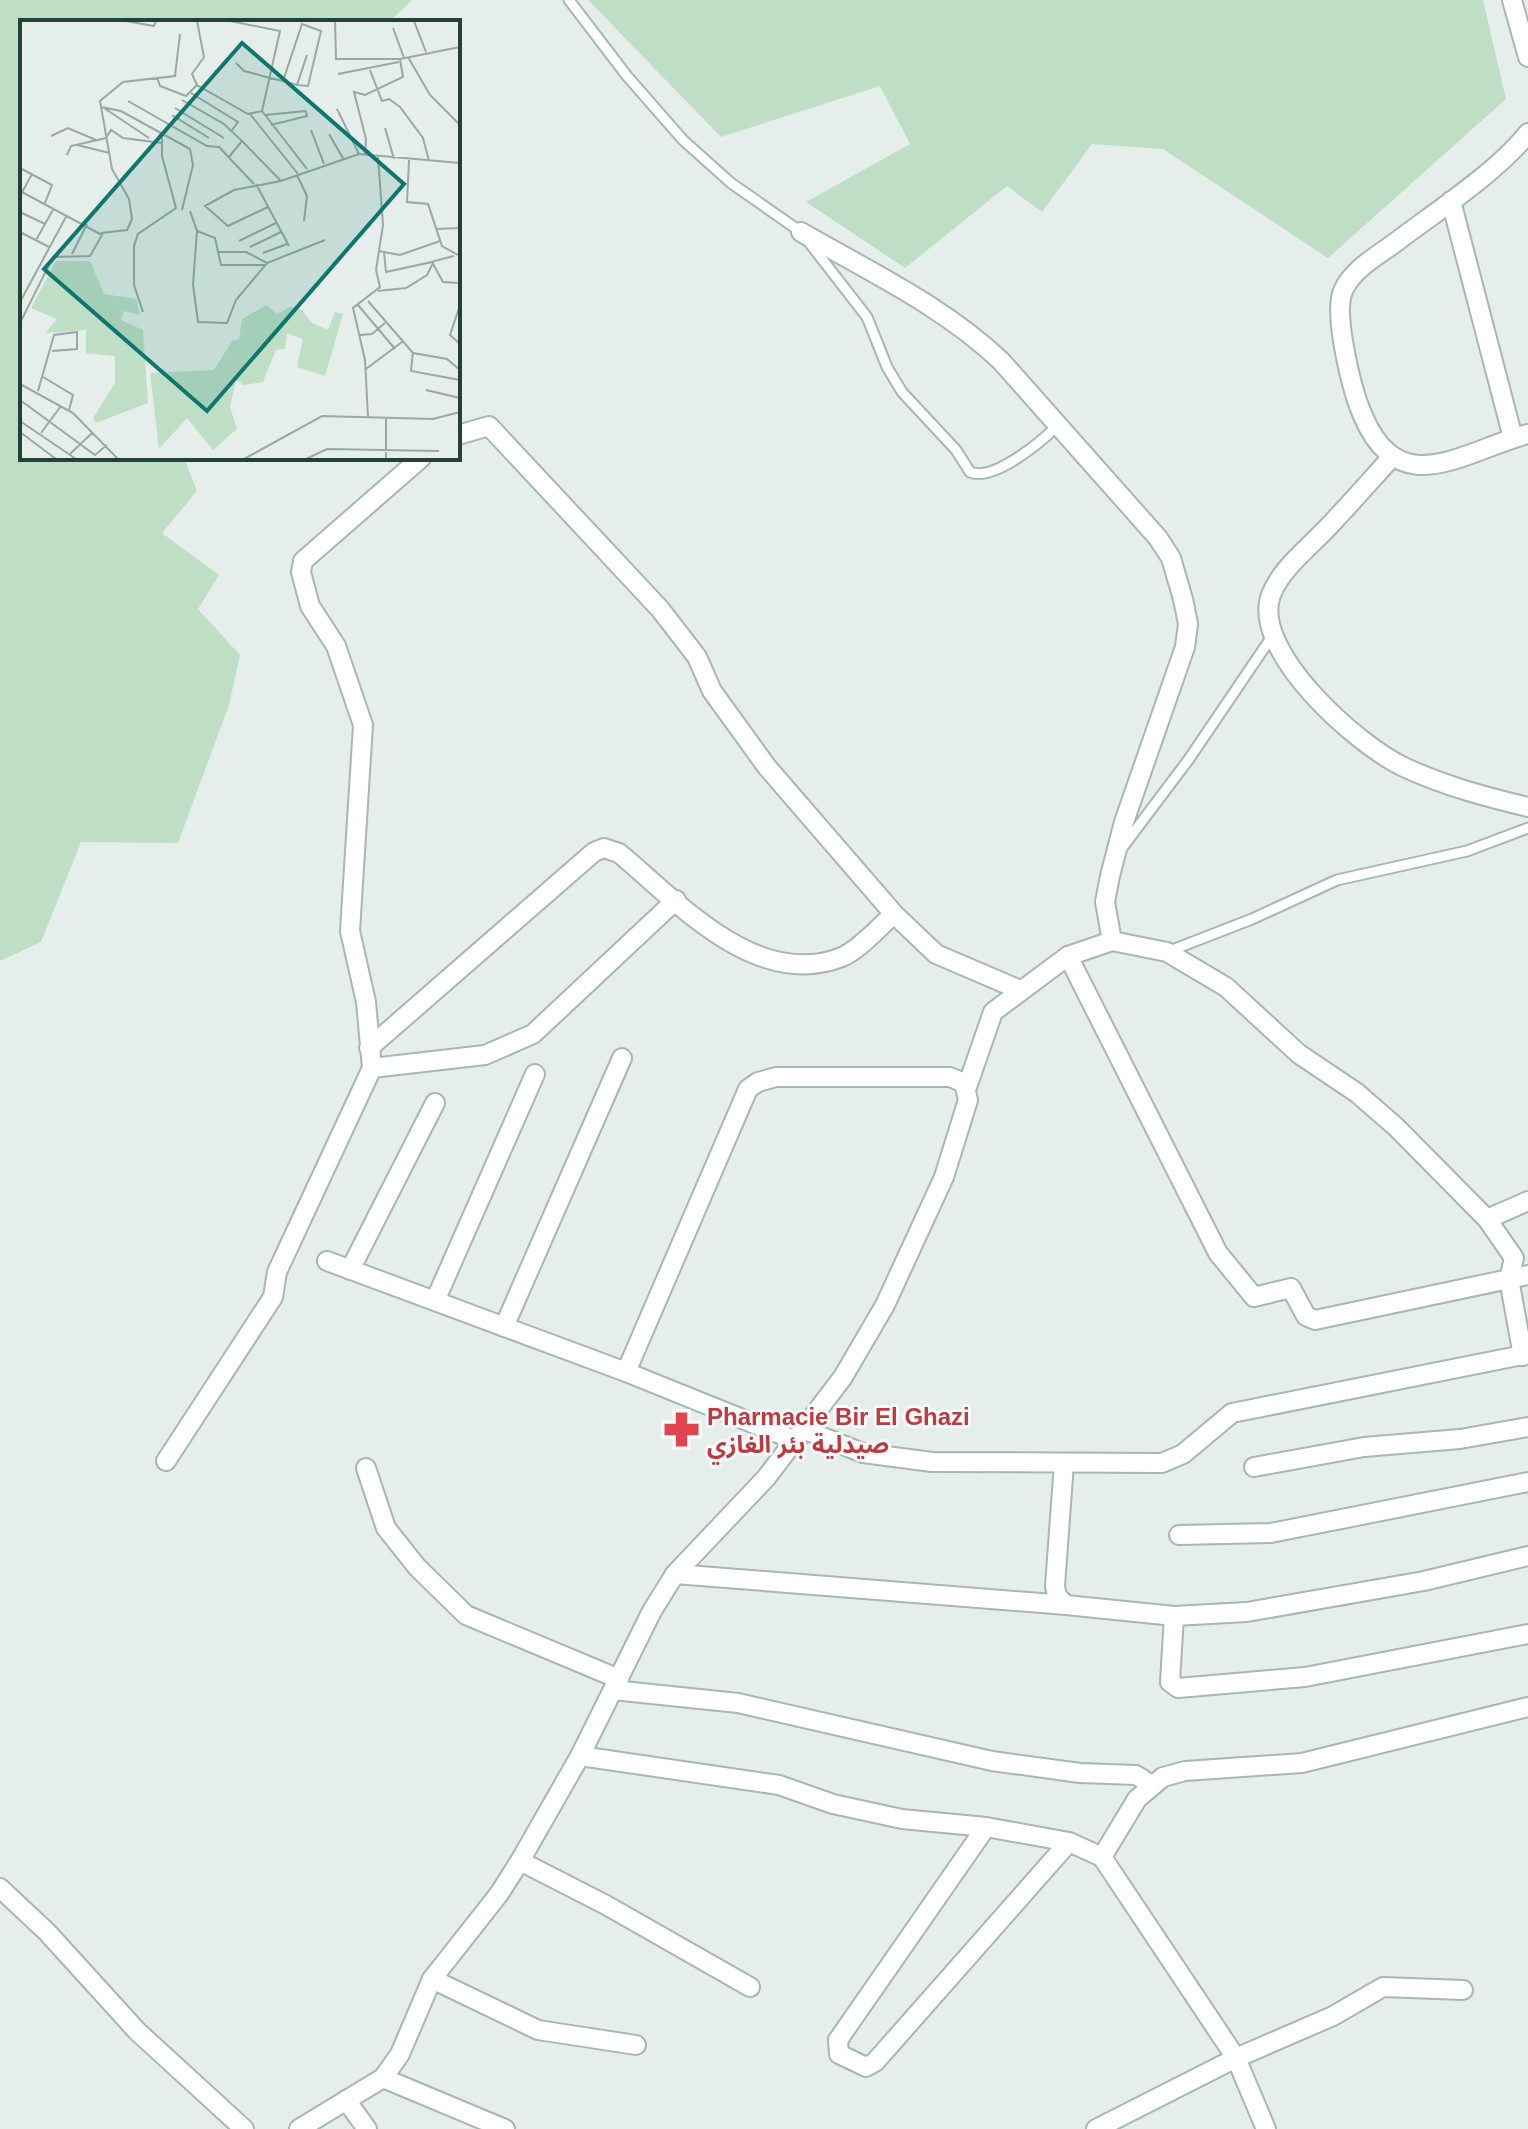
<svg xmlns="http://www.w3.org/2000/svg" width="1528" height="2129" font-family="Helvetica,'Noto Sans Arabic',sans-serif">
<rect width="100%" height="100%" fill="#e5eeea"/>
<g fill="#bedfc6">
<path d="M0 0H412L389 22H22V458H184L197 491 162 533 219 575 198 609 240 655 229 705 178 843 81 842 41 942 0 961Z"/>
<path d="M588 0H1483L1506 99 1328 258 1163 149 1092 144 1042 212 1007 186 905 268 806 202 910 144 880 86 721 137Z"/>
</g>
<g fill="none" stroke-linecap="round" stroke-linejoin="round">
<defs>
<g id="service">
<path d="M569 0 627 76 683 140 731 183 801 232 867 317 887 367 902 392 956 450 970 472C993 482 1041 442 1057 426"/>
<path d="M1122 848 1189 759 1273 635"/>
<path d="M1167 952 1252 919 1337 880 1467 851 1528 828"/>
</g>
<g id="minor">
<path d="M1512 0 1528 57"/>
<path d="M1528 133C1497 172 1437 211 1396 242 1379 255 1352 269 1343 291 1333 315 1352 391 1363 416 1400 503 1463 451 1528 434"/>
<path d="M1451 201 1513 438"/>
<path d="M801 232C870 272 943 306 1001 361L1158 538 1171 558 1183 599 1188 624 1185 647 1124 822 1110 876 1105 902 1112 941 1167 952 1226 987 1299 1054 1357 1093 1396 1127 1487 1219 1514 1258 1509 1279 1523 1356"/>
<path d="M458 435 489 426 660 609 697 657 712 691 767 767 894 914 936 954 1020 990"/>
<path d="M1392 457C1371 480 1351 503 1330 525 1311 546 1281 568 1271 595 1250 651 1359 747 1406 768 1445 786 1486 797 1528 807"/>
<path d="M1068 956 1218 1253 1254 1297 1291 1288 1306 1316 1315 1320 1528 1275"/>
<path d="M369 1048 594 852 604 848 619 853C677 901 756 991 842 957 860 949 879 927 894 914"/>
<path d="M372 1068 485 1055 533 1034 676 900"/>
<path d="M967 1087 993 1012 1068 956 1112 941"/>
<path d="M1487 1219 1528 1201"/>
<path d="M327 1261 626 1372 797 1441"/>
<path d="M350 1270 435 1103"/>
<path d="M435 1301 535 1074"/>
<path d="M504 1327 622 1058"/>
<path d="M805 1430 863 1453 932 1462 1162 1463 1183 1454 1232 1413 1528 1354"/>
<path d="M166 1461 273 1297 277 1272 372 1068 366 1002 350 931 363 725 336 646 310 606 301 572 303 561 421 458"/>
<path d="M1064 1463 1055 1586 1057 1596 1066 1605 1174 1616 1247 1612 1424 1581 1528 1556"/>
<path d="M1254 1467 1364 1447 1460 1439 1528 1427"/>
<path d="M366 1468 386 1528 417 1567 466 1615 619 1679"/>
<path d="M1179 1535 1271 1533 1528 1482"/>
<path d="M675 1574 1066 1605"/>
<path d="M1174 1616 1170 1682 1178 1688 1305 1677 1528 1634"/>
<path d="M613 1690 738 1703 992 1761 1080 1773 1136 1775 1150 1784"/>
<path d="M580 1756 779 1785 833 1804 902 1819 986 1827 1069 1842 1102 1857 1137 1799 1163 1777 1185 1771 1302 1763 1528 1707"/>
<path d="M986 1827 838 2040 839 2054 866 2067 875 2062 1069 1842"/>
<path d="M1102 1857 1236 2058 1266 2129"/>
<path d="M520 1861 606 1905 750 1987"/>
<path d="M0 1888 47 1932 137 2031 244 2129"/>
<path d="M432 1979 538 2030 636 2045"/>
<path d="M383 2078 505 2129"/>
<path d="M346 2100 367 2129"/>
<path d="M299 2129 383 2078 400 2054 432 1979 499 1894 520 1861 580 1756 652 1611 675 1574 766 1478 843 1377 885 1305 944 1177 968 1100 964 1083 950 1077H776L758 1082 748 1089 626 1372"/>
<path d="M1096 2129 1236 2058 1333 2016 1383 1987 1463 1990"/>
</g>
</defs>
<use href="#service" stroke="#a7b7b1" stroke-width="13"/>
<use href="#minor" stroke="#a7b7b1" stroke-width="22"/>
<use href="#service" stroke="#fff" stroke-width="9"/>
<use href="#minor" stroke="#fff" stroke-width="18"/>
</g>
<defs>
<symbol id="pharmacy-bare" viewBox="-9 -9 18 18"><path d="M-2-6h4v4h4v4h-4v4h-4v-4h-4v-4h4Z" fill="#e0444e" stroke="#f6faf8" stroke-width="2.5" paint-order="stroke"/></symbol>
</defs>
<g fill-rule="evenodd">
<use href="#pharmacy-bare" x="656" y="1404" width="51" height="51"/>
</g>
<g text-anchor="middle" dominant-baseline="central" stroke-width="6" stroke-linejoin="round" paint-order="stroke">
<g font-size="24" font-weight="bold" fill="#be3a42" stroke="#f6faf8" text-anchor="start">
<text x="707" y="1416">Pharmacie Bir El Ghazi<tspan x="707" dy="28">صيدلية بئر الغازي</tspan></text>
</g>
</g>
<g transform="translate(20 20)">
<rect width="440" height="440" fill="#e5eeea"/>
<path d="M36 241H70L84 274 116 279 120 295 104 291 101 300 123 310 128 383 76 403 73 398 95 363V336L66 333V310L25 313 37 299 11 288ZM246 285 257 294 270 287 282 290 292 303 308 310 315 292 323 294 305 356 277 347 283 319 267 313 265 329 256 330 243 362 224 365 216 360 210 387 217 409 193 430 167 398 139 429 130 353 194 350 212 321 219 319 222 299Z" fill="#bedfc6"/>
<path fill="none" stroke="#98a9a3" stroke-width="2" d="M106 1 134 6 136 1M177 1 184 37 172 54 177 65 228 94 242 91 287 149M210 1 260 11 242 91M315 1 316 39H380M394 1 406 32M373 8 384 38M388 37 410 75 440 105M216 43 224 51 232 53 246 57 263 61 277 65 288 66 301 11 282 4 263 61M350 50 362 81 369 79 380 87 403 118 409 141M318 54 379 42M137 57 140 66 166 76 177 65M277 65 287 35M171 73 218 102 212 110M162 80 204 104 222 121 209 137M108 81 187 126 199 127 234 164M81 87 101 91 170 129 173 145 162 190M84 88 129 118M155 88 204 118M317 89 339 134M230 94 278 154M152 95 189 118M245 95 286 91M251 105 287 96 286 91M365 108 374 139M291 110 304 144M309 114 324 140M31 116 48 108 76 120M222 121 261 161M57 125 90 133M47 135 51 126 86 118 91 110 103 118 142 123M345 135 346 119 334 72 345 75 383 57 380 39 440 27M389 140 387 182 408 184 422 226 440 236M0 148 32 165 25 183M277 155 287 176 284 201M236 164 269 226M0 171 82 215 70 236 33 237 0 303M0 176 12 154M248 187 208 206 185 186 214 170 261 161 339 134 440 143M170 191 177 211 173 265 178 302 207 303 216 280 247 243 305 220M0 192 25 204M416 209 440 208M177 211 195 218 201 245H245M0 212 29 227M81 213 107 210 112 199 109 179 92 149 80 81 103 62 155 56 160 14M16 220 34 188M219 221 256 203M230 227 261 212M359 231 364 232 366 252 412 242 423 262 440 263M198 232H226L247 243M364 232 380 235 420 221M243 233 267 224M52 234 67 204M358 271 386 268 407 255 414 241 434 236M348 281 393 333 427 339 440 350M0 282 47 195M338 285 375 329M440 285 430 315 440 324M123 292 114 265V226L118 214 156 188 142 136V117L151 105M340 315 352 314 365 303M393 332 391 351 440 360M346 349 382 322M23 357 53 375 49 390M0 364 53 393 98 439M406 370 440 378M18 371 34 315 57 312V329L32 331M0 380 75 435 87 425M348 397 345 340 333 288 360 267 356 250 363 205 358 137M366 398V439M0 401 56 439M0 412 36 439M21 413 41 386M50 434 73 412M224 439 302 396 413 399 440 392M286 439 307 429 419 431"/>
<path fill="#0f766e" fill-opacity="0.15" stroke="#0f766e" stroke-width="4" d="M222 23 384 164 187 391 24 249Z"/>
<rect width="440" height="440" fill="none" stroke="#244138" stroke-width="4"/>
</g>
</svg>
